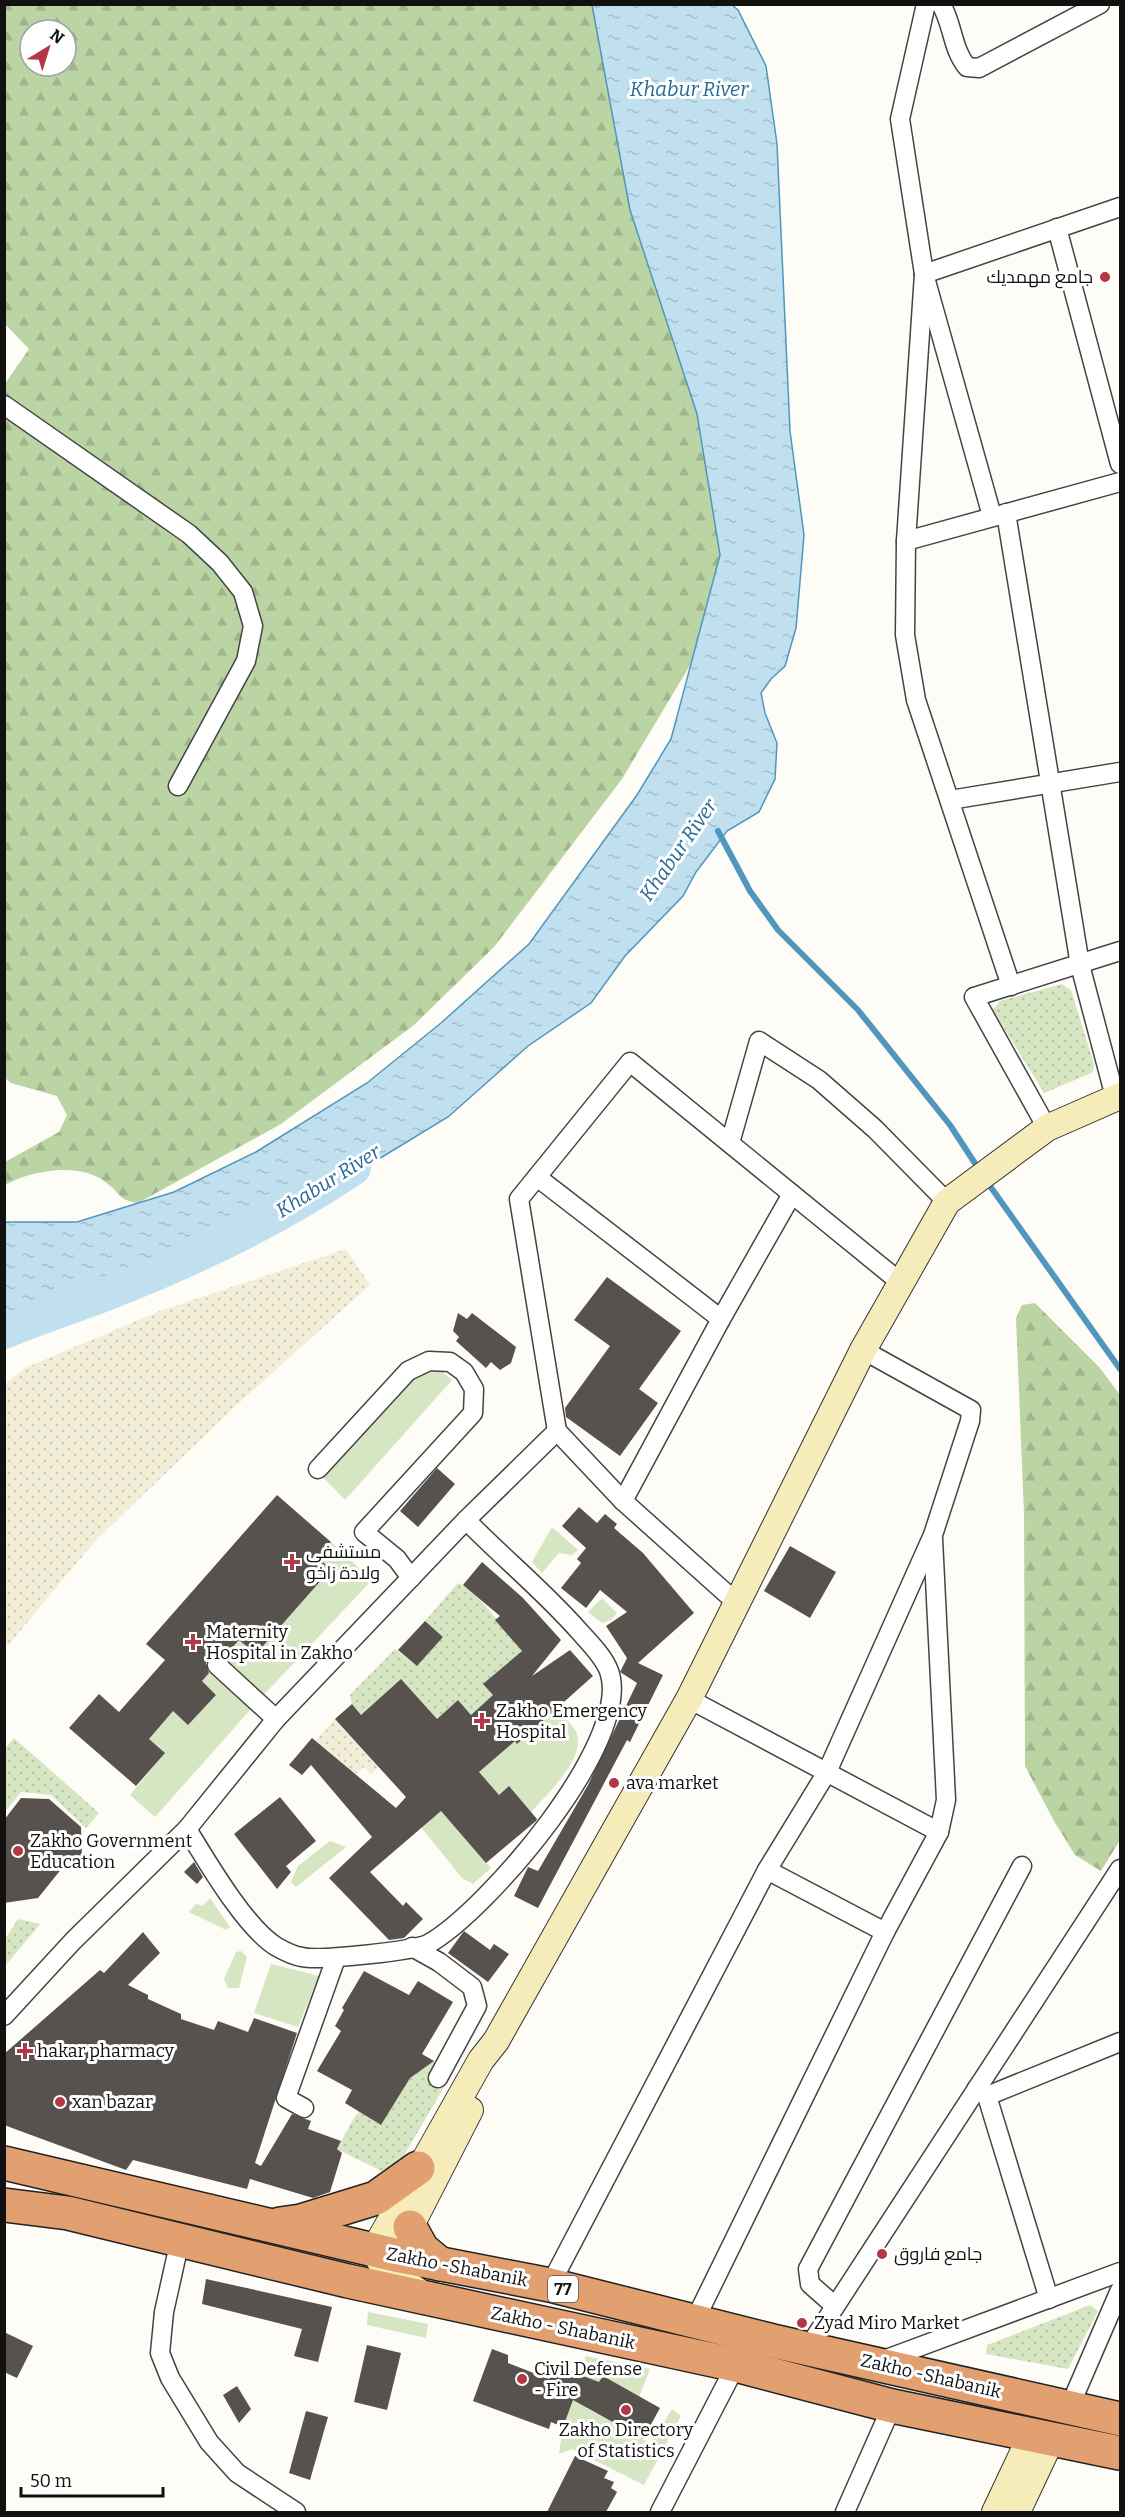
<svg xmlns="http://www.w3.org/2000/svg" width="1125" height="2517" font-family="Bitter,Cairo,serif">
<defs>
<pattern id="farmland-dots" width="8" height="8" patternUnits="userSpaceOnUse" patternTransform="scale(1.5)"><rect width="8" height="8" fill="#f2eed8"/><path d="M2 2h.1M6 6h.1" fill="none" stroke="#cecbb8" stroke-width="1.8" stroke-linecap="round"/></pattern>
<pattern id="grass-dots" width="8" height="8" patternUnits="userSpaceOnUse" patternTransform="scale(1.5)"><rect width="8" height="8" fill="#d6e5c2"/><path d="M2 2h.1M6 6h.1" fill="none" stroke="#b7c3a6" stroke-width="1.8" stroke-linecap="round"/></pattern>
<pattern id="forest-firs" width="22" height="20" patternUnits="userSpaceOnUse" patternTransform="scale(1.5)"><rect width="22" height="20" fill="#bbd4a3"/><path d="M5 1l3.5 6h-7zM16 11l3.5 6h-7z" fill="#a0b58b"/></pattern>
<pattern id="water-ripples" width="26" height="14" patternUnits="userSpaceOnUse" patternTransform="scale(1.5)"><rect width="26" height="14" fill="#c0e0ef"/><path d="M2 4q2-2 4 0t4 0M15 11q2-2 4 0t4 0" fill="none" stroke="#a4bfcc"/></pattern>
</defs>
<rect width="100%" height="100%" fill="#fefcf6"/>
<g fill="url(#farmland-dots)">
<path d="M346 1249 370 1285 240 1402 95 1541 5 1649V1384L25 1368 160 1311Z"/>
<path d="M335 1719 356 1742 362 1737 382 1764 371 1774 364 1767 344 1784 315 1741Z"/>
</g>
<g fill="url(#grass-dots)">
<path d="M1062 984 1071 990 1094 1064 1093 1072 1089 1074 1044 1093 993 1010 1000 1001Z"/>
<path d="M458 1583C478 1590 506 1633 522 1651L484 1684 493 1695 471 1715 458 1700 428 1727 361 1715 352 1704 350 1695 395 1649 417 1666 443 1637 425 1621Z"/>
<path d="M14 1738 99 1813 86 1828 51 1795 21 1792 5 1812V1748Z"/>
<path d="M18 1919 40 1924 5 1966V1939Z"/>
<path d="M434 2061 447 2082 399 2164 381 2171 337 2149 355 2116 359 2112 381 2125 409 2078Z"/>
<path d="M1090 2305 1098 2311 1068 2369 986 2354 987 2345Z"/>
</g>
<g fill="url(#forest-firs)" fill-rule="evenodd">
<path d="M5 5H592L630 210 697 414 720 555 692 662 622 779 494 947 414 1025 281 1124 138 1203C118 1200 122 1195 108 1184 82 1161 32 1170 5 1185V1162L59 1132 67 1115 57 1096 11 1083 5 1078 4 385 29 349 5 324ZM30 30H66V66H30Z"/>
<path d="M1035 1303 1100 1368 1120 1395V1840L1101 1871 1075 1855 1054 1821 1025 1766 1024 1514 1016 1318 1022 1305Z"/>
</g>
<g fill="#d6e5c2">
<path d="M431 1368 440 1370 452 1380 345 1500 323 1477 412 1377Z"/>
<path d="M552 1527 578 1550 572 1555 559 1553 542 1573 532 1562Z"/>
<path d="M331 1542 372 1580 257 1702 155 1817 130 1795 164 1754 149 1739 173 1711 188 1724 216 1695 202 1681 239 1640 256 1654 330 1569 318 1558Z"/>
<path d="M602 1598 617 1613 611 1620 602 1623 588 1612Z"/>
<path d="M556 1709C562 1715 570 1722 575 1730 590 1755 546 1795 531 1812L509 1787 499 1795 467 1783 505 1749V1731L517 1743Z"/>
<path d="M441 1811 491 1868 473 1884 462 1878 421 1827Z"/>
<path d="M330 1841 346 1847 296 1887 291 1882 298 1866Z"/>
<path d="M210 1898 230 1927 226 1930 189 1912 196 1904 203 1906Z"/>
<path d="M241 1951 247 1957 239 1988H228L224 1979 236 1952Z"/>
<path d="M271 1964 319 1976 298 2027 254 2013Z"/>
<path d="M368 2312 428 2324 426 2338 367 2325Z"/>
<path d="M586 2356 650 2369 639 2397 586 2408 651 2444 672 2409 681 2416 644 2485 572 2449 559 2454 563 2427Z"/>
</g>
<path fill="url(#water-ripples)" stroke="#5096bd" stroke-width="1.5" d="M592 5H732L738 10 766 66 777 144 790 431 804 535 796 628 785 666 771 679 761 693 765 713 777 743 775 779 759 812 727 831 696 872 683 896 625 956 591 1003 528 1046 448 1117 382 1157 263 1220 154 1262 5 1332V1222H77L174 1192 256 1152 367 1083 441 1023 529 944 637 795 671 739 720 555 697 414 630 210Z"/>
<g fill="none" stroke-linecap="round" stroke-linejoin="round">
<g stroke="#5096bd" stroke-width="6">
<path d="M718 831 750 891 778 930 858 1010 950 1125 980 1171"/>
<path d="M985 1179 1120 1369"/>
</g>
<path stroke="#c0e0ef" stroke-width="34" d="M4 1332C39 1317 76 1306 111 1292 195 1259 279 1219 354 1168"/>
</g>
<g fill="#58524e">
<path d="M607 1277 681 1331 639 1389 658 1403 620 1456 566 1417 565 1408 610 1346 574 1320Z"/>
<path d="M458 1313 467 1319 472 1313 516 1347 511 1363 500 1370 491 1362 486 1368 456 1341 459 1337 453 1331Z"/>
<path d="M437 1468 455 1484 418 1527 400 1511Z"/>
<path d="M277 1495 331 1542 318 1558 331 1569 256 1654 239 1640 224 1657 219 1654 209 1657 206 1663 209 1673 202 1681 216 1695 188 1725 173 1711 149 1739 165 1753 136 1786 69 1728 99 1694 119 1712 165 1660 146 1644Z"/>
<path d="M579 1507 597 1523 605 1514 617 1524 614 1528 643 1553 694 1613 638 1663 663 1675 630 1742 627 1740 538 1908 514 1896 528 1867 538 1871 588 1785 637 1683 620 1672 627 1658 606 1626 627 1612 600 1590 586 1608 561 1588 581 1563 577 1559 586 1548 562 1526Z"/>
<path d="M790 1546 836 1572 810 1618 764 1591Z"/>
<path d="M482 1562 523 1598 561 1640 532 1676 570 1650 593 1676 517 1744 515 1741 479 1772 499 1795 509 1786 537 1819 536 1821 486 1863 441 1811 370 1872 403 1906 406 1902 423 1919 404 1938 389 1940 329 1878 372 1837 311 1765 302 1775 289 1765 312 1738 396 1808 406 1797 335 1719 352 1704 361 1715 401 1679 437 1719 458 1700 471 1715 493 1695 483 1684 522 1651 495 1620 500 1616 463 1585Z"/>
<path d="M425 1621 443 1637 417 1666 398 1650Z"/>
<path d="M280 1797 316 1841 286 1866 291 1872 277 1889 234 1834Z"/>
<path d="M21 1798 49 1799 81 1827 82 1859 67 1862 38 1898 4 1903V1820Z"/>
<path d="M194 1862 203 1877 197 1884 184 1872Z"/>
<path d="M464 1931 490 1950 494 1944 509 1954 488 1982 448 1953Z"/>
<path d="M143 1932 160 1953 128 1985 148 1995V1999L181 2014V2019L214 2030 218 2021 248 2032 254 2018 297 2033 255 2163 261 2166 292 2114 311 2121 308 2129 341 2141 337 2149 342 2153 330 2192 313 2198 250 2179 247 2189 133 2160 126 2170 4 2125V2054L100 1970 104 1973Z"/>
<path d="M364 1971 409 1995 418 1981 453 2002 422 2054 434 2061 410 2078 381 2125 345 2103 352 2090 317 2071 341 2031 335 2026 344 2010 342 2008Z"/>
<path d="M206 2279 332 2307 318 2362 294 2356 302 2329 202 2304Z"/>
<path d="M4 2332 33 2346 17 2378 4 2372Z"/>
<path d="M367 2345 401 2353 387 2410 354 2402Z"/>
<path d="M492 2349 508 2355V2363L549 2379 554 2365 599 2382 603 2376 660 2408 643 2439 573 2400 563 2427 551 2422 549 2429 473 2401Z"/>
<path d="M237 2386 251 2409 239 2423 223 2395Z"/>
<path d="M306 2411 328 2417 310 2480 289 2473Z"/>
<path d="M575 2456 608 2471 604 2478 614 2482 611 2488 617 2492 606 2512H547Z"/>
</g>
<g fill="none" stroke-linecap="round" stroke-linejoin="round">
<defs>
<g id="street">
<path d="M926 4 900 119 924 274 992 516"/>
<path d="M941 4C953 24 952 49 967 67L979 68 1100 4"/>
<path d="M1057 228 1120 464"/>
<path d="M924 274 906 541 905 635 916 700 1011 986"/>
<path d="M924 274 1120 207"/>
<path d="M4 405 189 534 220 563 243 592 253 626 246 661 178 786"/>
<path d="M1006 513 1080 965 1115 1097"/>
<path d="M906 541 1120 482"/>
<path d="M950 800 1120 772"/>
<path d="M1047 1128 974 997 1120 951"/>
<path d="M730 1143 759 1041 819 1080 875 1129 947 1202"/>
<path d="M537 1177 721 1319 792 1194"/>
<path d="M318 1469 408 1371 429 1361 450 1362 464 1372 474 1389 473 1413 364 1532 397 1559 411 1578"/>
<path d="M623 1501 721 1319"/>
<path d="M738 1604 623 1501 557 1431 519 1199 630 1062 900 1282"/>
<path d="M217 1665 276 1719"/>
<path d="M689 1699 939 1832"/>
<path d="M187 1829C206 1860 246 1929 277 1947 284 1951 295 1956 302 1957 319 1961 413 1951 428 1944 486 1912 634 1740 609 1671 604 1657 589 1642 579 1631 544 1591 503 1558 466 1520"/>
<path d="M767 1870 885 1932"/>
<path d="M412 1947 439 1962 472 1987 477 2006 438 2078"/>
<path d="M4 2016 73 1941 187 1829 276 1719 466 1520 557 1431"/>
<path d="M977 2088 987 2096 1049 2299"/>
<path d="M987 2096 1120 2042"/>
<path d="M304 2108 286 2098 336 1958"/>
<path d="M180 2240 164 2312 160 2353 170 2378 209 2442 237 2473 296 2512"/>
<path d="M550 2285 767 1870 827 1772 933 1535 970 1421 971 1410 863 1350"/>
<path d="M835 2306 810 2284 808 2269 1022 1866"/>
<path d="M694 2322 885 1932 939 1832 946 1800 933 1539"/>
<path d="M808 2348 1120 1869"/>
<path d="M881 2361 1120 2272"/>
<path d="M1069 2408 1120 2290"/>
<path d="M660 2512 736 2365"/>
<path d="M845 2512 892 2406"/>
</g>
<g id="secondary">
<path d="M402 2243 470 2110"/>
<path d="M419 2292 383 2267 374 2250 481 2060 496 2041 689 1699 863 1350 947 1202 1047 1128 1120 1096"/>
<path d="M995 2512 1031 2436"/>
<path d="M1017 2512 1051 2440"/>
</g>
<g id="highway">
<path d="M4 2163 395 2255 550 2285 773 2341 1120 2419"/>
<path d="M4 2205 68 2213 348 2281 736 2365 892 2406 1120 2453"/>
<path d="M280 2224 301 2221 376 2198 418 2168"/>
<path d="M410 2227 422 2249 440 2264"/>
</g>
</defs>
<use href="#street" stroke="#444" stroke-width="21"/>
<use href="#secondary" stroke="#333" stroke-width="28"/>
<use href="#highway" stroke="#222" stroke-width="36"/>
<use href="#street" stroke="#fff" stroke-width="18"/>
<use href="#secondary" stroke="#f5ecb9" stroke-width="26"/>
<use href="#highway" stroke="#e29f6f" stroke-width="33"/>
</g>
<g fill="#b03944" stroke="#fff" stroke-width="2">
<circle cx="1105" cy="277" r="6"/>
<path d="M289 1553h6v6h6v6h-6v6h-6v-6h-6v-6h6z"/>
<path d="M190 1633h6v6h6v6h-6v6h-6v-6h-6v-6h6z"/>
<path d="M479 1712h6v6h6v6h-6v6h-6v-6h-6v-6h6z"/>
<circle cx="614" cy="1783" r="6"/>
<circle cx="18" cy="1851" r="6"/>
<path d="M22 2042h6v6h6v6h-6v6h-6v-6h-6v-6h6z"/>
<circle cx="60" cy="2102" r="6"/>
<circle cx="882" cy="2254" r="6"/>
<circle cx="802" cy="2323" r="6"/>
<circle cx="522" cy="2379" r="6"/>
<circle cx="626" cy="2410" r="6"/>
</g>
<g text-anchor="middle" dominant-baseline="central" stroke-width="6" stroke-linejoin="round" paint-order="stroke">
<rect fill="#fff" stroke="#585858" stroke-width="1.5" x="548" y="2276" width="30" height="26" rx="4.5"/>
<g font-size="16" font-weight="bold" fill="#111">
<text x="563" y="2289">77</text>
</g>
<g font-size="18" fill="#111" stroke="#fff" text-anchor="start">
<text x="1093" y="277" text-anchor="end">جامع مهمديك</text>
<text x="306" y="1552">مستشفى<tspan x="306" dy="21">ولادة زاخو</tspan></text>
<text x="206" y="1632">Maternity<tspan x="206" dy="21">Hospital in Zakho</tspan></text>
<text x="496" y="1711">Zakho Emergency<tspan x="496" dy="21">Hospital</tspan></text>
<text x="626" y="1783">ava market</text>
<text x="30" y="1841">Zakho Government<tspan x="30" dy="21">Education</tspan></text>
<text x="37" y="2051">hakar pharmacy</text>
<text x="72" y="2102">xan bazar</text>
<text x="894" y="2254">جامع فاروق</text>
<text x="814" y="2323">Zyad Miro Market</text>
<text x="534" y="2369">Civil Defense<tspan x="534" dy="21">- Fire</tspan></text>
<text x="626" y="2430" text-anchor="middle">Zakho Directory<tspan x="626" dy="21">of Statistics</tspan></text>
</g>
<g font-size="18" fill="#111" stroke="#fff">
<text transform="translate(457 2267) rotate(11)">Zakho -Shabanik</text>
<text transform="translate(563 2328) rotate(12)">Zakho - Shabanik</text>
<text transform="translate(931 2376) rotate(13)">Zakho -Shabanik</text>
</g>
<g font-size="20" font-style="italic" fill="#286994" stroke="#fff">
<text x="689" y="89">Khabur River</text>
<text transform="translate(678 850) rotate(-55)">Khabur River</text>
<text transform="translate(328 1181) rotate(-32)">Khabur River</text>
</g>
</g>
<rect width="1125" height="2517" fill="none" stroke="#111111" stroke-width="12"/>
<g transform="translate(48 48) rotate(38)"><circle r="28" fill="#ffffff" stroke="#a0a0a0" stroke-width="1.5"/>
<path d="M0-4.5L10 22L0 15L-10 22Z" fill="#b03944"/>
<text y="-9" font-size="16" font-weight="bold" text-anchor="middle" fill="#111111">N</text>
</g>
<path d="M21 2487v9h142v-9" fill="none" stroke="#111111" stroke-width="3"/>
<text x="30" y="2487" font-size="18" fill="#111111" stroke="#ffffff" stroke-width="4.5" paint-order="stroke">50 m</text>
</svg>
